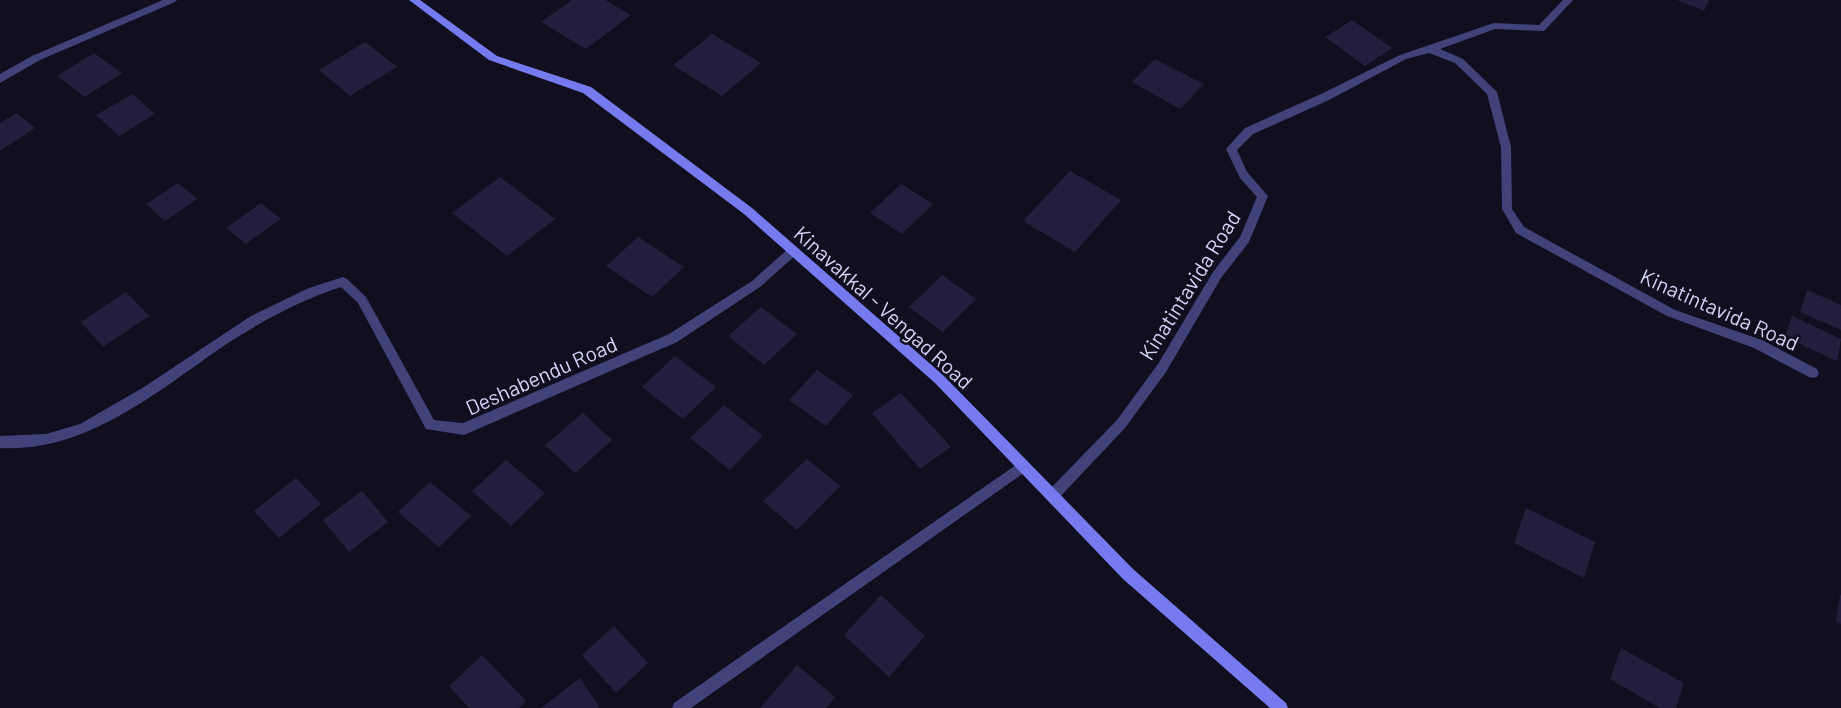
<svg xmlns="http://www.w3.org/2000/svg" width="1841" height="708" font-family="Barlow,sans-serif">
<rect width="100%" height="100%" fill="#110f1f"/>
<g fill="#221e3e">
<path d="M572 0H605L631 15 586 49 541 22Z"/>
<path d="M1677 0H1709L1704 11Z"/>
<path d="M1352 20 1392 48 1365 66 1325 37Z"/>
<path d="M712 34 761 63 722 96 673 65Z"/>
<path d="M365 42 397 67 350 96 319 70Z"/>
<path d="M94 53 122 73 85 97 57 76Z"/>
<path d="M1155 59 1204 84 1180 109 1132 82Z"/>
<path d="M133 94 155 114 119 136 96 115Z"/>
<path d="M16 113 35 128 0 151V123Z"/>
<path d="M1070 171 1121 200 1075 252 1023 221Z"/>
<path d="M500 177 555 219 507 256 452 213Z"/>
<path d="M178 183 197 199 165 221 146 204Z"/>
<path d="M901 184 933 204 902 234 870 213Z"/>
<path d="M261 203 281 219 246 244 226 228Z"/>
<path d="M638 237 684 267 652 297 606 266Z"/>
<path d="M942 275 976 299 943 332 909 307Z"/>
<path d="M1807 290 1841 305V330L1800 312Z"/>
<path d="M126 292 149 316 103 347 81 322Z"/>
<path d="M761 307 797 334 764 365 728 336Z"/>
<path d="M1792 316 1841 339 1837 361 1785 337Z"/>
<path d="M675 356 716 387 683 419 642 387Z"/>
<path d="M817 370 853 395 826 426 789 400Z"/>
<path d="M901 393 951 447 920 469 872 413Z"/>
<path d="M724 405 763 436 730 470 690 438Z"/>
<path d="M583 413 612 440 575 473 545 445Z"/>
<path d="M807 459 840 486 797 530 763 501Z"/>
<path d="M506 460 545 493 511 526 472 491Z"/>
<path d="M296 478 321 504 279 538 254 511Z"/>
<path d="M430 482 471 516 439 547 398 512Z"/>
<path d="M362 491 388 522 349 552 323 520Z"/>
<path d="M1526 508 1595 542 1584 578 1514 543Z"/>
<path d="M881 595 925 636 889 677 844 635Z"/>
<path d="M1840 595H1841V624L1836 621Z"/>
<path d="M614 626 648 663 616 693 582 655Z"/>
<path d="M1621 648 1684 683 1676 708H1660L1610 679Z"/>
<path d="M482 655 526 701 519 708H469L449 686Z"/>
<path d="M797 665 835 697 826 708H760Z"/>
<path d="M580 678 600 708H541Z"/>
</g>
<g fill="none" stroke-linecap="round" stroke-linejoin="round">
<g fill="#404279" fill-rule="evenodd">
<path d="M163 0H177L175 2 40 60 0 83V74L32 56Z"/>
<path d="M1563 0H1573L1544 31 1495 29 1440 49 1463 59 1497 92 1511 147 1512 209 1524 227 1675 310 1762 340 1817 369 1819 373 1817 377 1813 378 1809 377 1754 348 1667 316 1516 233 1502 209 1501 147 1487 94 1455 63 1429 53 1406 59 1329 100 1253 134 1237 150 1247 172 1268 196 1249 242 1221 278 1166 372 1125 428 1057 500 1052 502 1047 500 1045 496 1047 492 1117 420 1158 364 1213 272 1240 237 1257 197 1240 178 1226 149 1245 128 1321 94 1400 55 1494 23 1539 25Z"/>
<path d="M793 246 799 251 797 254 760 287 677 342 464 435 426 429 358 303 341 287C301 300 266 319 231 341 161 388 89 453 0 448V436L46 434 80 424 144 387 251 316 309 288 343 277 347 279 366 297 434 420 463 423 669 334 752 281 789 248Z"/>
<path d="M1023 460 1028 462 1029 466 1028 470 691 708H672L674 703Z"/>
</g>
<path fill="#757bee" fill-rule="evenodd" d="M409 0H420L497 56 591 87 752 208 943 375 1133 569 1286 703 1288 708H1270L1123 579 935 383 744 214 583 93 489 60Z"/>
</g>
<g text-anchor="middle" dominant-baseline="central" stroke-width="5" stroke-linejoin="round" paint-order="stroke">
<g font-size="21" fill="#d4d3fa" stroke="#110f1f">
<text transform="translate(1189 285) rotate(-58)">Kinatintavida Road</text>
<text transform="translate(884 307) rotate(42)">Kinavakkal - Vengad Road</text>
<text transform="translate(1720 309) rotate(24)">Kinatintavida Road</text>
<text transform="translate(541 375) rotate(-24)">Deshabendu Road</text>
</g>
</g>
</svg>
